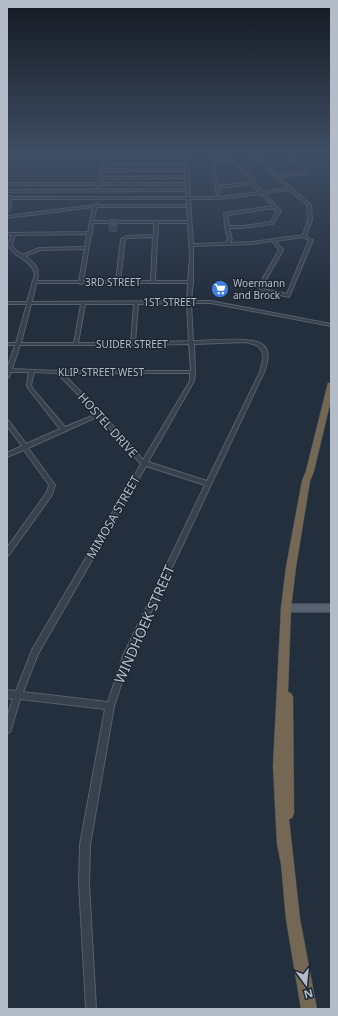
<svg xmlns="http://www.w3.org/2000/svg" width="338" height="1016" font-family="'Noto Sans',sans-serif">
<rect width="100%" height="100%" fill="#242f3e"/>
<path fill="#263c3f" d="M7 161H31L27 170H7Z"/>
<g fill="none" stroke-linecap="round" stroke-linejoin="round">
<defs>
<path id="minor" d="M173 152H177L183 156 195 152H201L185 157C190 165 189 187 190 197H217L212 165 217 159 212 157 213 155 220 159 214 165 218 186 251 182V180C236 165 230 157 207 154V152C228 153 240 166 254 179V183L262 192 288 188 262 164 242 152C254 152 269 167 277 175L304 172 298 164 283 152C292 152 304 166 307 174L279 177 311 205 312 220 306 236 313 240 289 297 261 291 258 287 279 250 272 241 252 244 193 246V282L191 301H211L331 324V326L211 303H191L193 341C208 341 252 336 263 345 271 352 267 363 264 372L142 631 130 658 114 706 90 845 89 883 96 1009H86L79 883 80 845 105 709 20 699 11 729 10 732 7 733V717L13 699 7 698V690L16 691 32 650 141 464 99 416 28 448 55 485 52 495 9 555 7 556V548L47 492 49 485 24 450 7 457V453L22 446 7 426V420L9 421 26 444 60 429 28 388 27 385 29 372H11L9 377 7 378V369L15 345H7V343H16L27 304H7V302H27L35 274C30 257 13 258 8 245L12 235H7V233L88 232 93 207 7 218V216L94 205 96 203 98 204 97 205H187V199H12L9 211 7 212V206L9 198 7 197V195L12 197H187L186 191 7 192V190L186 189V185H101V187L99 188 97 187 98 185H7V183H98L103 158H7V156H180ZM106 158H184V163H105ZM105 165H185V169H104ZM104 171H185V176L102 177ZM185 178 186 183H101L102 179ZM251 184 259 192 220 197 219 188ZM289 190 307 205 308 220 303 235 252 242 229 243 232 240 229 228H243L273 224 281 211 264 193ZM261 194 273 206 224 213 225 227 228 240 224 243 193 244 190 199H219ZM97 207H187L188 221H93ZM274 208 277 211 271 222 243 226H229L227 215ZM93 223H154V235L126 236 121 239 116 281H83L91 234 92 233ZM158 223H188L190 256 188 281H155ZM87 234 85 247 39 248 23 255 14 249 12 245 15 235ZM153 237 151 281H120L125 239 127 238ZM303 237 309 240 287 294 263 289 262 287 283 250 275 241ZM85 249 79 281H37C40 268 35 263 25 256L40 250ZM36 283H79L81 284 83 283H188L187 301 32 302ZM187 303 189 341 135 343 138 304ZM31 304H81L74 343H21ZM85 304H134L131 343H78ZM247 342C250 344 256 344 259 347 266 353 262 365 260 372L207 481 148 462 194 381 195 372 194 344ZM189 344 191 371H58L12 369 20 345H133ZM34 372 57 373 97 414 65 427 32 388 31 385ZM62 373H190V381L143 460 102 413ZM146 466 205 485 123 656 108 702 23 692 38 654Z"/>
<path id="major" d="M286 604H331V612H286L283 611 281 608 283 605Z"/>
<path id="highway" d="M328 383H331V400L314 471 310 481 296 567 291 608 288 692 291 693 293 697 294 813 292 818 289 819 300 919 317 1009H301L286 919 281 864 277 844 273 766 281 608 286 567 302 481 306 471Z"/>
</defs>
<use href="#minor" stroke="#565f6c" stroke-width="2"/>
<use href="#major" stroke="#414a57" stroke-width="2"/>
<use href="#highway" stroke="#434c59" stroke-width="1"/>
<use href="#minor" fill="#38414e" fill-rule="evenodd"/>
<use href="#major" fill="#56606e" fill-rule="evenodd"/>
<use href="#highway" fill="#746855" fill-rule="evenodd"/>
</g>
<path fill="#3b4654" d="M118 219V225L117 232H109L108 227Z"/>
<path fill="#303945" d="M118 219V225L117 232V227Z"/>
<path fill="#455162" stroke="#303945" d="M109 219H118L117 227H108Z"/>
<linearGradient id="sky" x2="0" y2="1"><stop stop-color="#141a22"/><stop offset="0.52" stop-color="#3f4d63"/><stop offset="1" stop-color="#3f4d63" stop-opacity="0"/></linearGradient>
<rect width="338" height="295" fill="url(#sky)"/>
<defs>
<symbol id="supermarket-disc" viewBox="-11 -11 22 22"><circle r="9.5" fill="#3f7fe0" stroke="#1d2633"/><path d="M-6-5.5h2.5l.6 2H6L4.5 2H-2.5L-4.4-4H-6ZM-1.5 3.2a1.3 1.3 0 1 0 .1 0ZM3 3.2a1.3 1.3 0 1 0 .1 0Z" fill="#fff"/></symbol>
</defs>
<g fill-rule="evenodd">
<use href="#supermarket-disc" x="210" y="279" width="20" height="20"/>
</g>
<g text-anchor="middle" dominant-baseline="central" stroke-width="3" stroke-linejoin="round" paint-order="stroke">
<g font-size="10" fill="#b4bcc9" stroke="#1d2633">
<text x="113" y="282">3RD STREET</text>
<text x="170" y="302">1ST STREET</text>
<text x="132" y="344">SUIDER STREET</text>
<text x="101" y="372">KLIP STREET WEST</text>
</g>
<g font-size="10" fill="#b4bcc9" stroke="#1d2633" text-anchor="start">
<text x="233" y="283">Woermann<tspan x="233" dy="12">and Brock</tspan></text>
</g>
<g font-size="12" fill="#b4bcc9" stroke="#1d2633">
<text transform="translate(108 425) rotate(48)">HOSTEL DRIVE</text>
<text transform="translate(113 517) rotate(-60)">MIMOSA STREET</text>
</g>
<g font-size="14" fill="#b4bcc9" stroke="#1d2633">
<text transform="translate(144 624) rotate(-66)">WINDHOEK STREET</text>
</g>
</g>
<rect width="338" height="1016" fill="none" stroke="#b4bcc9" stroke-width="16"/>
<g transform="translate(306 984) rotate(165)" stroke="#1d2633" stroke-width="3" paint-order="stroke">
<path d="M0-3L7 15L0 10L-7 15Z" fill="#b4bcc9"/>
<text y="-6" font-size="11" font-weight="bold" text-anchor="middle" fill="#b4bcc9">N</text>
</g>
</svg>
